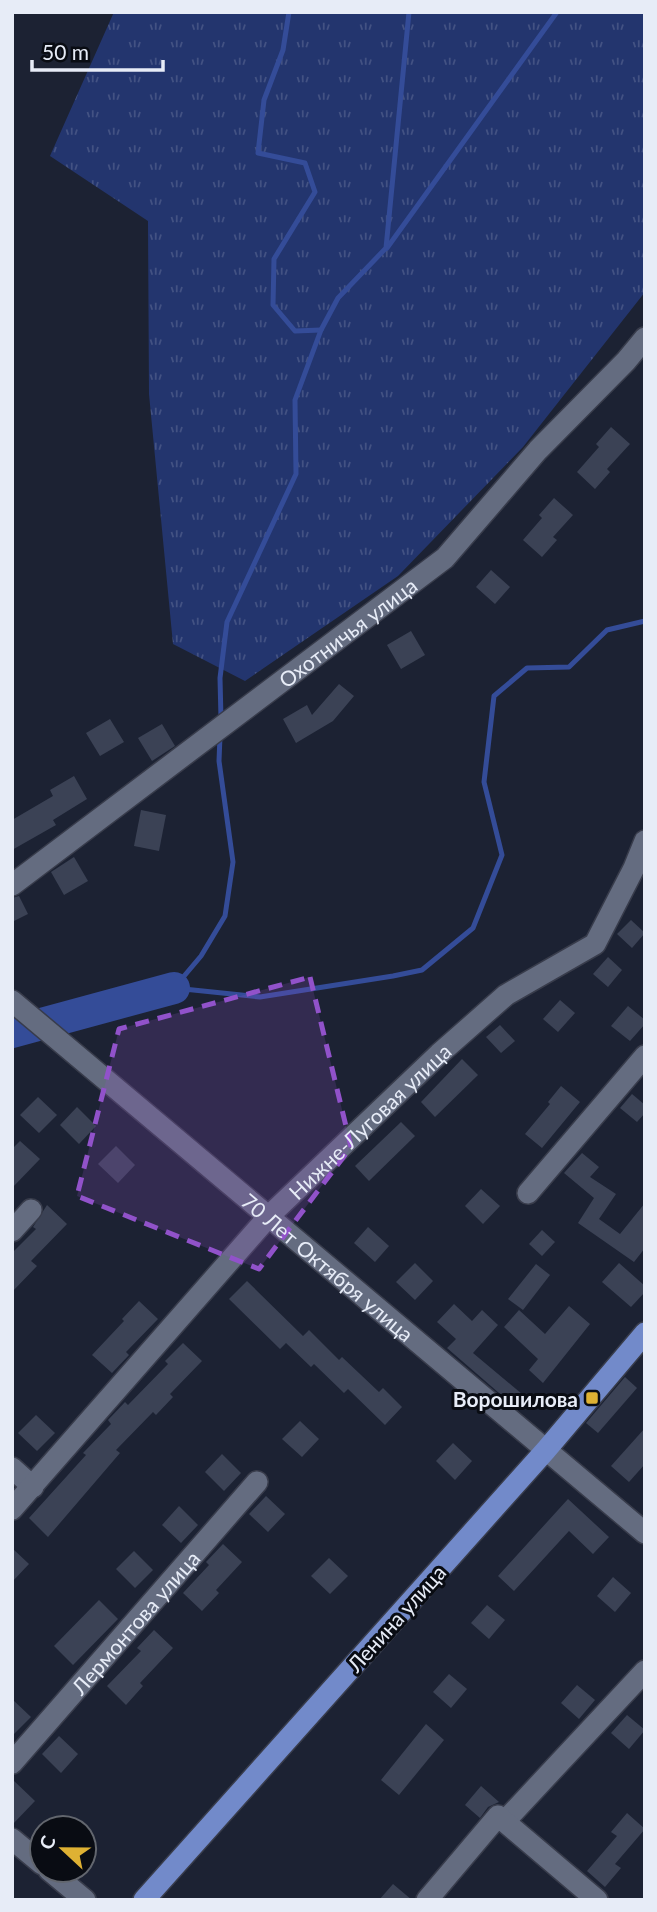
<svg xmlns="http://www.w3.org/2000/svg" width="657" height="1912" font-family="Lato,sans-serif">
<defs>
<pattern id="grass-tufts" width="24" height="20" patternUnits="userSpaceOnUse" patternTransform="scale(1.75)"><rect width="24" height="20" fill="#23356e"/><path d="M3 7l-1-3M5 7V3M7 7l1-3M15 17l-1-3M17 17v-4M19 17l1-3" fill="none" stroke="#435283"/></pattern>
</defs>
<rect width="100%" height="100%" fill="#1c2233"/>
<path fill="url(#grass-tufts)" d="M114 12H645V292L523 447 398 576 245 681 173 644 149 394 148 221 50 156Z"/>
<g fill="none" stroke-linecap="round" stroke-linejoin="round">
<g stroke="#344c98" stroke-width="5">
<path d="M289 12 283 50 264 100 258 153 305 163 315 192 274 259 273 305 295 331 321 330"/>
<path d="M387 248 557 12"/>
<path d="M221 719 220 678 227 622 296 474 295 400 321 330 338 298 386 248 409 12"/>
<path d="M174 988 201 956 225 916 233 862 219 761 220 736"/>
<path d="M174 988 260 997 393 976 422 970 473 928 502 855 484 782 494 696 527 668 569 667 607 630 645 621"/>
</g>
<path stroke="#344c98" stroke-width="32" d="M12 1032 174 988"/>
</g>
<g fill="#3b4255">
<path d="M611 427 630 444 607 469 610 472 595 489 577 472 599 447 596 444Z"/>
<path d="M554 498 573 515 553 537 557 540 542 557 523 540 542 518 539 515Z"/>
<path d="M491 570 510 587 495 604 476 587Z"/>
<path d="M411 631 425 655 401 669 387 645Z"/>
<path d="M339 684 354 696 333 721 296 743 283 719 307 705 312 715Z"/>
<path d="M110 719 124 742 100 756 86 733Z"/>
<path d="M162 724 175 746 152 761 138 738Z"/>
<path d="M74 776 87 799 53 820 56 825 12 850V820L53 796 50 790Z"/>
<path d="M141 810 166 815 159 851 134 846Z"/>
<path d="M74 857 88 881 64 895 51 872Z"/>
<path d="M19 896 28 914 12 922V898Z"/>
<path d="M631 920 645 933 632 948 617 934Z"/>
<path d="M608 957 622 970 608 987 593 974Z"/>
<path d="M560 1000 575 1013 558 1032 543 1019Z"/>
<path d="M628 1006 645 1020V1024L630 1041 611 1026Z"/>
<path d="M500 1025 515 1041 501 1053 486 1037Z"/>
<path d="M462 1059 478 1075 435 1117 421 1102Z"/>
<path d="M561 1086 580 1102 542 1148 525 1134 550 1104 548 1102Z"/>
<path d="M632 1094 645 1105V1113L637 1122 620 1108Z"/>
<path d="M38 1097 57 1115 39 1133 20 1115Z"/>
<path d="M77 1107 96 1126 79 1144 60 1125Z"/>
<path d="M401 1122 415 1136 369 1181 355 1166Z"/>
<path d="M20 1141 40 1159 12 1188V1149Z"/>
<path d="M116 1146 135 1165 118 1183 98 1164Z"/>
<path d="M582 1153 599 1167 590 1177 616 1194 599 1219 620 1234 645 1203V1248L634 1262 578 1223 594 1198 564 1173Z"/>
<path d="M481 1189 500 1206 483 1224 465 1206Z"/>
<path d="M47 1205 67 1224 31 1261 37 1266 12 1292V1253L36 1229 33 1227Z"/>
<path d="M368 1227 389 1246 375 1262 354 1243Z"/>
<path d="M542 1230 555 1242 542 1256 529 1244Z"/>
<path d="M415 1263 433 1281 415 1300 396 1282Z"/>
<path d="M619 1263 645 1286V1292L631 1307 602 1282Z"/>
<path d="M536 1264 550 1275 523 1310 508 1299Z"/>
<path d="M247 1281 303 1336 309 1330 339 1360 342 1357 379 1392 383 1388 402 1407 385 1425 348 1389 344 1393 314 1364 311 1367 286 1343 280 1349 229 1299Z"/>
<path d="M139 1301 158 1319 126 1352 129 1355 112 1373 92 1355 124 1321 122 1319Z"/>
<path d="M454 1304 472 1321 482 1310 498 1325 473 1353 522 1394 513 1405 447 1348 456 1339 437 1322Z"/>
<path d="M569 1306 590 1324 543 1383 529 1370 538 1359 504 1327 519 1310 545 1334Z"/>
<path d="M183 1343 202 1361 170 1394 173 1397 156 1415 153 1412 116 1450 120 1453 48 1537 29 1518 86 1455 83 1453 111 1424 108 1420 125 1402 128 1405 168 1364 165 1361Z"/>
<path d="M625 1377 637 1388 598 1433 586 1423Z"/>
<path d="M36 1415 55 1433 37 1451 18 1433Z"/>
<path d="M300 1421 319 1439 302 1457 282 1439Z"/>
<path d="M645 1428V1464L629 1482 611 1466Z"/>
<path d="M453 1443 472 1461 455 1480 436 1461Z"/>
<path d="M222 1454 241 1473 224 1491 205 1472Z"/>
<path d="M266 1496 285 1514 268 1532 249 1514Z"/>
<path d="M568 1499 609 1537 593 1554 569 1531 514 1591 498 1576Z"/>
<path d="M179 1506 198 1525 181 1543 162 1525Z"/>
<path d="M223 1544 242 1562 216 1590 219 1593 202 1611 183 1593 209 1565 206 1562Z"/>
<path d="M12 1548 29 1564 12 1582Z"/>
<path d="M134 1551 153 1570 135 1588 116 1569Z"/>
<path d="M329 1558 348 1576 330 1594 311 1576Z"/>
<path d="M613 1577 631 1593 615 1612 597 1596Z"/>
<path d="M99 1600 118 1619 73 1665 54 1646Z"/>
<path d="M487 1605 505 1620 489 1639 471 1623Z"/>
<path d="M154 1630 173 1648 140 1683 143 1686 126 1705 107 1686 141 1651 137 1648Z"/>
<path d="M449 1674 467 1689 451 1708 433 1692Z"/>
<path d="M577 1685 595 1700 579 1719 561 1703Z"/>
<path d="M12 1699 31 1717 12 1736Z"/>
<path d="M627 1715 645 1730 629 1749 611 1733Z"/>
<path d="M426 1724 444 1740 399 1795 381 1780Z"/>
<path d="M59 1736 78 1754 61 1773 42 1754Z"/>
<path d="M12 1779 35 1801 12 1825Z"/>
<path d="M481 1786 499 1802 488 1807 480 1818 465 1805Z"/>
<path d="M627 1813 645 1829 615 1864 621 1868 605 1887 587 1871 617 1836 611 1832Z"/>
<path d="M393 1884 412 1900H379Z"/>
</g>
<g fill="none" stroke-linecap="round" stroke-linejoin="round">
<defs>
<g id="minor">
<path id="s1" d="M12 885 445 558 538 450 626 361 645 338"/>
<path id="s2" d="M12 1001 645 1533"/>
<path d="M528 1193 645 1056"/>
<path d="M12 1231 31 1210"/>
<path d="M12 1468 33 1487"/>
<path id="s3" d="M12 1509 269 1216 439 1054 506 995 595 944 634 868 645 841"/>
<path id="s4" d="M12 1763 257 1482"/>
<path d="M505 1821 645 1671"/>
<path d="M12 1839 42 1864"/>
<path d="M49 1870 85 1900"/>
<path d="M427 1900 498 1816 597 1900"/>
</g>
<path id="major" d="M144 1900 546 1450 645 1333"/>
</defs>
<use href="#minor" stroke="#383c4b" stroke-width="24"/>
<use href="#major" stroke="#383c4b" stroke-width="24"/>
<use href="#minor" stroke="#646c80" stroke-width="21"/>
<use href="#major" stroke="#728aca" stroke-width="21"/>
</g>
<path fill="#9152ca" fill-opacity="0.2" stroke="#9152ca" stroke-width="5" stroke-dasharray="14 9" stroke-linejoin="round" d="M310 977 351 1147 259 1269 77 1196 119 1029Z"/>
<rect fill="#deb133" stroke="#090c13" stroke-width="2.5" x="585" y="1391" width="14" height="14" rx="3.5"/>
<g text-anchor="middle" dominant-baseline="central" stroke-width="6" stroke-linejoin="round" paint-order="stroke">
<g font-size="21" fill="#e7ecf7" stroke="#090c13">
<text stroke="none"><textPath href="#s1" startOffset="420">Охотничья улица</textPath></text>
<text stroke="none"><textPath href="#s3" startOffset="528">Нижне-Луговая улица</textPath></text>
<text stroke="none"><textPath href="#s2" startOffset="413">70 Лет Октября улица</textPath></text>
<text transform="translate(396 1618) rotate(-48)">Ленина улица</text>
<text stroke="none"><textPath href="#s4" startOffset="187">Лермонтова улица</textPath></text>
</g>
<g font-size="21" font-weight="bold" fill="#e7ecf7" stroke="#090c13" text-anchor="end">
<text x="578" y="1398">Ворошилова</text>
</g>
</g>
<rect width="657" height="1912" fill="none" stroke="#e7ecf7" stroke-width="28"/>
<g transform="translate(63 1849) rotate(292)"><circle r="33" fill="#090c13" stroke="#62666e" stroke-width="2"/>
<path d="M0-5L12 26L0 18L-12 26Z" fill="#deb133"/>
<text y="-10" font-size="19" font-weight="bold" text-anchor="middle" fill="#e7ecf7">С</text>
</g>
<path d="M32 60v10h131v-10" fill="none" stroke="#e7ecf7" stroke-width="3.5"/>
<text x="42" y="60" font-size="21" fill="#e7ecf7" stroke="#090c13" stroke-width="5" paint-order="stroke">50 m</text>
</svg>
